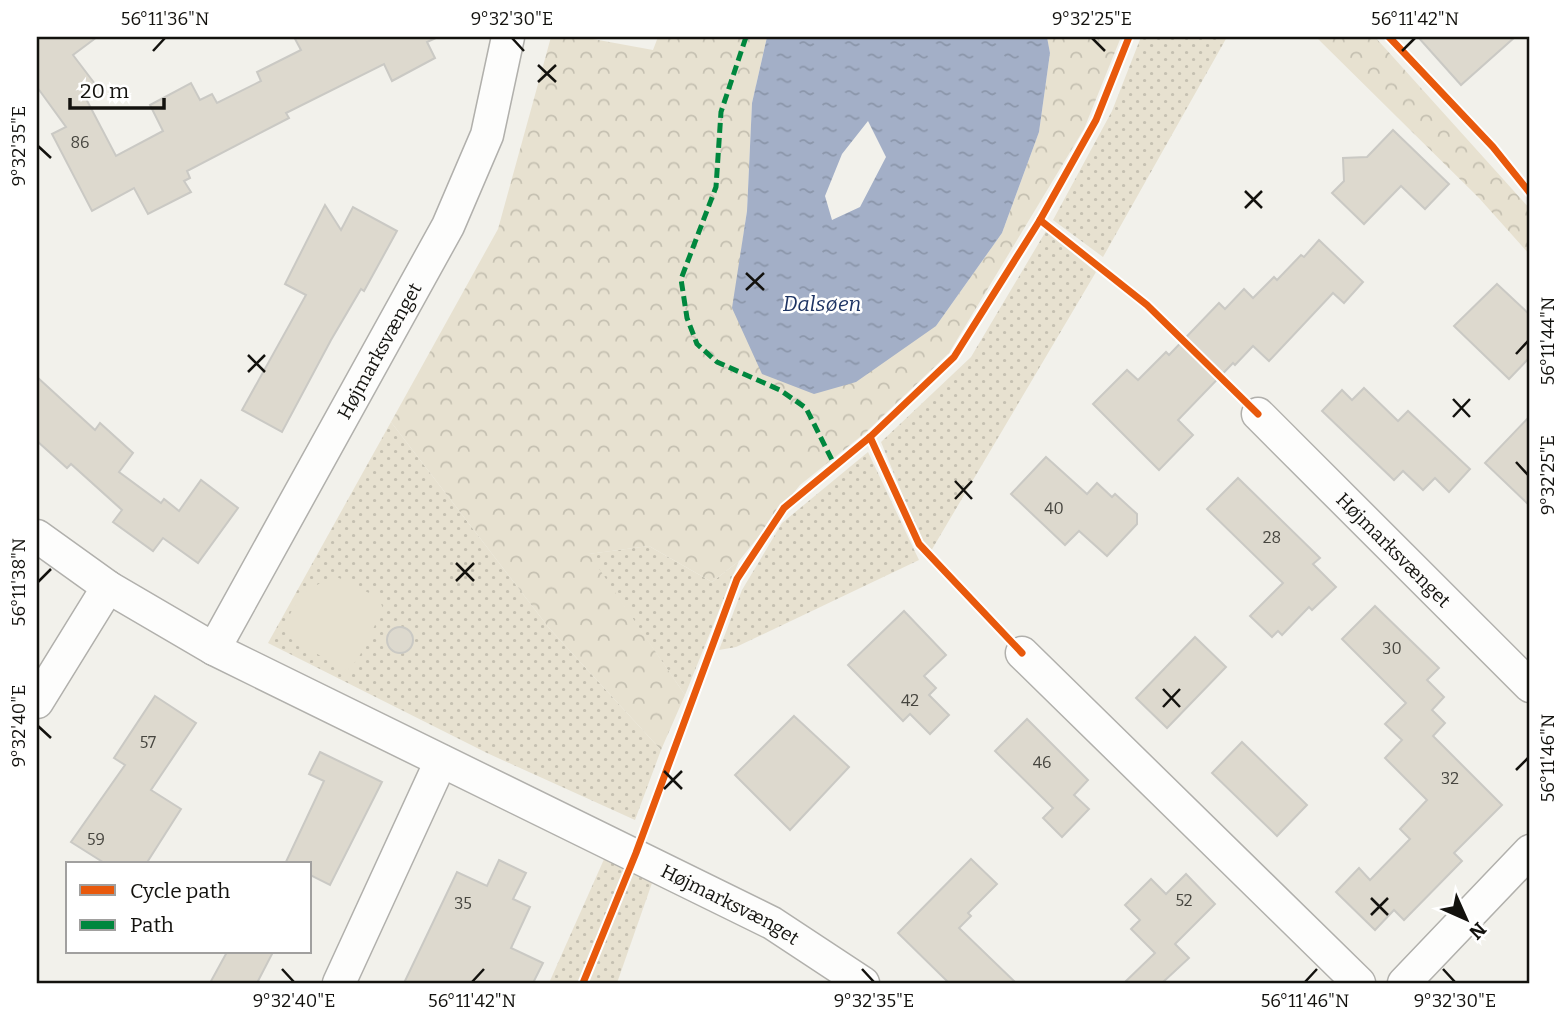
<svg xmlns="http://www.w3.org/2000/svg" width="1567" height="1020" font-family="Bitter,serif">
<defs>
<pattern id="grass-dots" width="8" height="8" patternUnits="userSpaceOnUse" patternTransform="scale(1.75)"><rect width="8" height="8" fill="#e7e1d0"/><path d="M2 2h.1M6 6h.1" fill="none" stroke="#c5c0b1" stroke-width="1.8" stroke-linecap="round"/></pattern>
<pattern id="forest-crowns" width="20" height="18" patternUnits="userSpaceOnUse" patternTransform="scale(1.75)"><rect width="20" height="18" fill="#e7e1d0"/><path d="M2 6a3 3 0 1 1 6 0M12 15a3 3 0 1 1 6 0" fill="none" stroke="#c5c0b1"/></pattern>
<pattern id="water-ripples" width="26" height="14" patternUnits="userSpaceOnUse" patternTransform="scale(1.75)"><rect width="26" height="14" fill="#a3afc7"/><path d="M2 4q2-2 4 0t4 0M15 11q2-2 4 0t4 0" fill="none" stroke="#8b96aa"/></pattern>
</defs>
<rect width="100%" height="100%" fill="#f2f1eb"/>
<g fill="url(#grass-dots)">
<path d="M1141 37H1227L1103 257 1053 220 1112 111Z"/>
<path d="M1046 231 1096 272 931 551 921 540 881 442 971 357Z"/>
<path d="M391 422 549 628 661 750 635 820 487 753 268 643Z"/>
<path d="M868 452 919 560 736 647 719 650 742 590 782 523Z"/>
<path d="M649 546 712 582 739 561 685 695 588 554Z"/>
<path d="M605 857 652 883 617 983H549Z"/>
</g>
<g fill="url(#forest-crowns)">
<path d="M551 37H582L653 50 658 37H767L752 103 747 211 733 308 936 326 1002 233 1039 132 1050 53 1047 37H1121L1084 129 949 353 865 433 800 485 739 561 712 582 649 546 589 554 685 695 661 750 549 628 391 422 498 229Z"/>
<path d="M1316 37H1375L1530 209V255L1479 198Z"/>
</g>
<path fill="#e7e1d0" d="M333 575 379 598 383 609 358 659 347 671 291 639 282 628 301 595Z"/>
<path fill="url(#water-ripples)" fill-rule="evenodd" d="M767 37H1047L1050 53 1039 132 1002 233 936 326 856 382 814 394 762 374 732 308 747 211 752 103ZM868 121 886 157 860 207 832 220 825 196 842 154Z"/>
<g fill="#ddd9ce" stroke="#cac9c4" stroke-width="2">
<path d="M37 37H97L73 55 95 84 83 93 116 156 163 131 150 105 191 83 200 100 212 94 217 103 261 81 257 72 301 50 294 37H438L427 42 435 58 392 81 384 64 286 113 289 118 187 171 190 178 184 181 191 192 148 214 134 188 92 211 52 134 66 127 37 87Z"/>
<path d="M1418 37H1515L1461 85Z"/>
<path d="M1393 130 1449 184 1425 209 1401 186 1364 224 1332 193 1344 181 1343 158 1367 157Z"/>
<path d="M325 205 341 230 353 207 397 231 364 291 361 289 331 340 282 432 242 410 306 295 285 284Z"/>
<path d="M1319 240 1363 282 1344 303 1333 293 1269 361 1253 346 1235 365 1233 363 1178 420 1193 435 1159 470 1093 404 1127 370 1138 380 1166 352 1169 355 1219 303 1225 309 1244 289 1253 298 1274 277 1277 280 1301 255 1304 257Z"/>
<path d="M1497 284 1530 315V357L1509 379 1454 326Z"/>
<path d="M37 377 95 430 100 423 133 453 119 472 161 503 164 499 179 511 201 480 238 508 198 563 163 538 153 551 113 522 122 510 71 464 67 468 37 441Z"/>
<path d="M1364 388 1398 421 1408 411 1470 469 1449 492 1435 478 1423 490 1403 471 1394 480 1322 411 1342 390 1352 400Z"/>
<path d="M1530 416V506L1485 463Z"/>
<path d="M1046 457 1087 494 1097 483 1112 497 1115 494 1137 514V524L1107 556 1079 531 1065 545 1011 494Z"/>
<path d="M1238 478 1320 558 1313 564 1336 587 1312 610 1309 607 1282 635 1278 631 1272 637 1250 616 1283 583 1207 509Z"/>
<path d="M1375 606 1439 668 1427 680 1444 697 1432 710 1445 723 1433 736 1502 805 1454 853 1462 861 1404 920 1394 910 1375 930 1336 892 1359 868 1370 880 1410 839 1400 829 1427 800 1385 758 1402 740 1385 724 1406 703 1342 639Z"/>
<path d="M904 611 946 655 924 676 936 688 929 695 949 715 930 734 910 714 903 721 848 665Z"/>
<circle cx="400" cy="640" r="13"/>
<path d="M1195 637 1226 667 1167 728 1136 698Z"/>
<path d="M155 696 196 723 151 790 181 809 146 864H106L71 842 125 765 114 758Z"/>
<path d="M794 716 849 767 790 830 735 775Z"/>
<path d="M1027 719 1088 780 1074 795 1089 809 1062 837 1043 818 1053 808 995 751Z"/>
<path d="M1242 742 1307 805 1277 836 1212 773Z"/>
<path d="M320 752 382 782 330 885 310 875V864H285L324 781 309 774Z"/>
<path d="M971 859 997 884 968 913 971 916 959 928 1016 983H949L898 933Z"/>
<path d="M499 860 526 873 513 899 530 907 511 948 543 963 533 983H404L457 872 487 886Z"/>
<path d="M1186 874 1215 904 1175 944 1189 958 1162 983H1124L1155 953 1131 929 1140 920 1125 905 1151 879 1166 894Z"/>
<path d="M227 952H273L257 983H210Z"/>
</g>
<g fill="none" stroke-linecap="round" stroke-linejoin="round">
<defs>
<g id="minor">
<path id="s1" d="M1258 414 1530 686"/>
<path id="s2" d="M37 536 108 587 214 649 772 923 863 983"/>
<path id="s3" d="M214 649 448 226 487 135 508 37"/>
<path d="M1022 653 1359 983"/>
<path d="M37 702 108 587"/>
<path d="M339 983 441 761"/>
<path d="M1404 983 1530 851"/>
</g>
</defs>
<use href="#minor" stroke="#b1b0ac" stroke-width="35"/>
<use href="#minor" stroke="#fdfdfc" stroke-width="32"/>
<path stroke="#00873e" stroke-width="5" stroke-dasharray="10 5" stroke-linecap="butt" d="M746 37 721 112 716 187 681 279 687 318 697 344 717 362 780 390 806 408 835 466"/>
<defs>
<g id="cycleway">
<path d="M1389 37 1493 147 1530 193"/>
<path d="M1040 220 1147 305 1258 414"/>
<path d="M870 437 919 544 1022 653"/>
<path d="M583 983 636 853 737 579 784 508 870 437 954 357 1040 220 1096 120 1129 37"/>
</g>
</defs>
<use href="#cycleway" stroke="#fff" stroke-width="11"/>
<use href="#cycleway" stroke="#e8590c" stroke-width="7"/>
</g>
<path fill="none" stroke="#13120e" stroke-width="2.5" d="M512 38 524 51M1092 38 1105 51M153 51 165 38M1402 51 1415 38M538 65 556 82M538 82 556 65M38 146 51 158M1245 191 1262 208M1245 208 1262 191M746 273 764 290M746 290 764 273M1516 354 1528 341M248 355 265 372M248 372 265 355M1453 399 1470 417M1453 417 1470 399M1516 462 1528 475M955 481 972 499M955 499 972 481M456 563 474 581M456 581 474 563M38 582 51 569M1163 689 1180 707M1163 707 1180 689M38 726 51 738M1516 770 1528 758M664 771 682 789M664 789 682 771M1371 898 1388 915M1371 915 1388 898M282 969 294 982M862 969 874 982M1443 969 1455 982M472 982 484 969M1305 982 1317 969"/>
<g text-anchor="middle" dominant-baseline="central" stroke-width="5" stroke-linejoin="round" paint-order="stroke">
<g font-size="16" fill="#46453f">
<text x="80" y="142">86</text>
<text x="1054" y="508">40</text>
<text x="1272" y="537">28</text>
<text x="1392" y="648">30</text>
<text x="910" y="700">42</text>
<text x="148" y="742">57</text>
<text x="1042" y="762">46</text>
<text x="1450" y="778">32</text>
<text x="96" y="839">59</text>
<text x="1184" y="900">52</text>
<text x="463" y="903">35</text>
</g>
<g font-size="19" fill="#13120e" stroke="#fff">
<text stroke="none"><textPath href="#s3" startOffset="341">Højmarksvænget</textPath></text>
<text stroke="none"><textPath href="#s1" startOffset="192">Højmarksvænget</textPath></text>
<text stroke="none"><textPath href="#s2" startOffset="786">Højmarksvænget</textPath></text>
</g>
<g font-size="21" font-style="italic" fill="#1e3463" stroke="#fff">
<text x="822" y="304">Dalsøen</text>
</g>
</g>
<rect width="1567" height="1020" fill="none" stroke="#ffffff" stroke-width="77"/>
<rect x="66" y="862" width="245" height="91" fill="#ffffff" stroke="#a1a09f" stroke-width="2"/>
<rect x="80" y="885" width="35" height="10" fill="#e8590c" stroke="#a1a09f" stroke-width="2"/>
<text x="130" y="898" font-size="21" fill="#13120e">Cycle path</text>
<rect x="80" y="920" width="35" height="10" fill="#00873e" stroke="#a1a09f" stroke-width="2"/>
<text x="130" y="932" font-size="21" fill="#13120e">Path</text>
<g transform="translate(1466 919) rotate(135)" stroke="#ffffff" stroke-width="5" paint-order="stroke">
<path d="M0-5L12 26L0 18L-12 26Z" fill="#13120e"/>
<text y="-10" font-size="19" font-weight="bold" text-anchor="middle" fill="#13120e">N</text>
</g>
<path d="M70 98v10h94v-10" fill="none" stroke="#13120e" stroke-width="3.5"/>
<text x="80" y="98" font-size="21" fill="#13120e" stroke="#ffffff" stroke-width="5" paint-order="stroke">20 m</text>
<rect x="38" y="38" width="1490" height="944" fill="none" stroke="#13120e" stroke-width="2.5"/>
<g font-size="18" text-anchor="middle" fill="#13120e">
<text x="165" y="25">56°11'36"N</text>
<text x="512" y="25">9°32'30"E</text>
<text x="1092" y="25">9°32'25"E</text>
<text x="1415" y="25">56°11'42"N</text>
<text transform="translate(19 146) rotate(-90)" y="6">9°32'35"E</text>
<text transform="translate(1548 341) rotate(-90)" y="6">56°11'44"N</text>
<text transform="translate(1548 475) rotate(-90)" y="6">9°32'25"E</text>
<text transform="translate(19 582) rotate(-90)" y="6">56°11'38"N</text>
<text transform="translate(19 726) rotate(-90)" y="6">9°32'40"E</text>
<text transform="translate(1548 758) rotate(-90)" y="6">56°11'46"N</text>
<text x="294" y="1007">9°32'40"E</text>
<text x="472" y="1007">56°11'42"N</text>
<text x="874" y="1007">9°32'35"E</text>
<text x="1305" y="1007">56°11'46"N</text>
<text x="1455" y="1007">9°32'30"E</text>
</g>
</svg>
